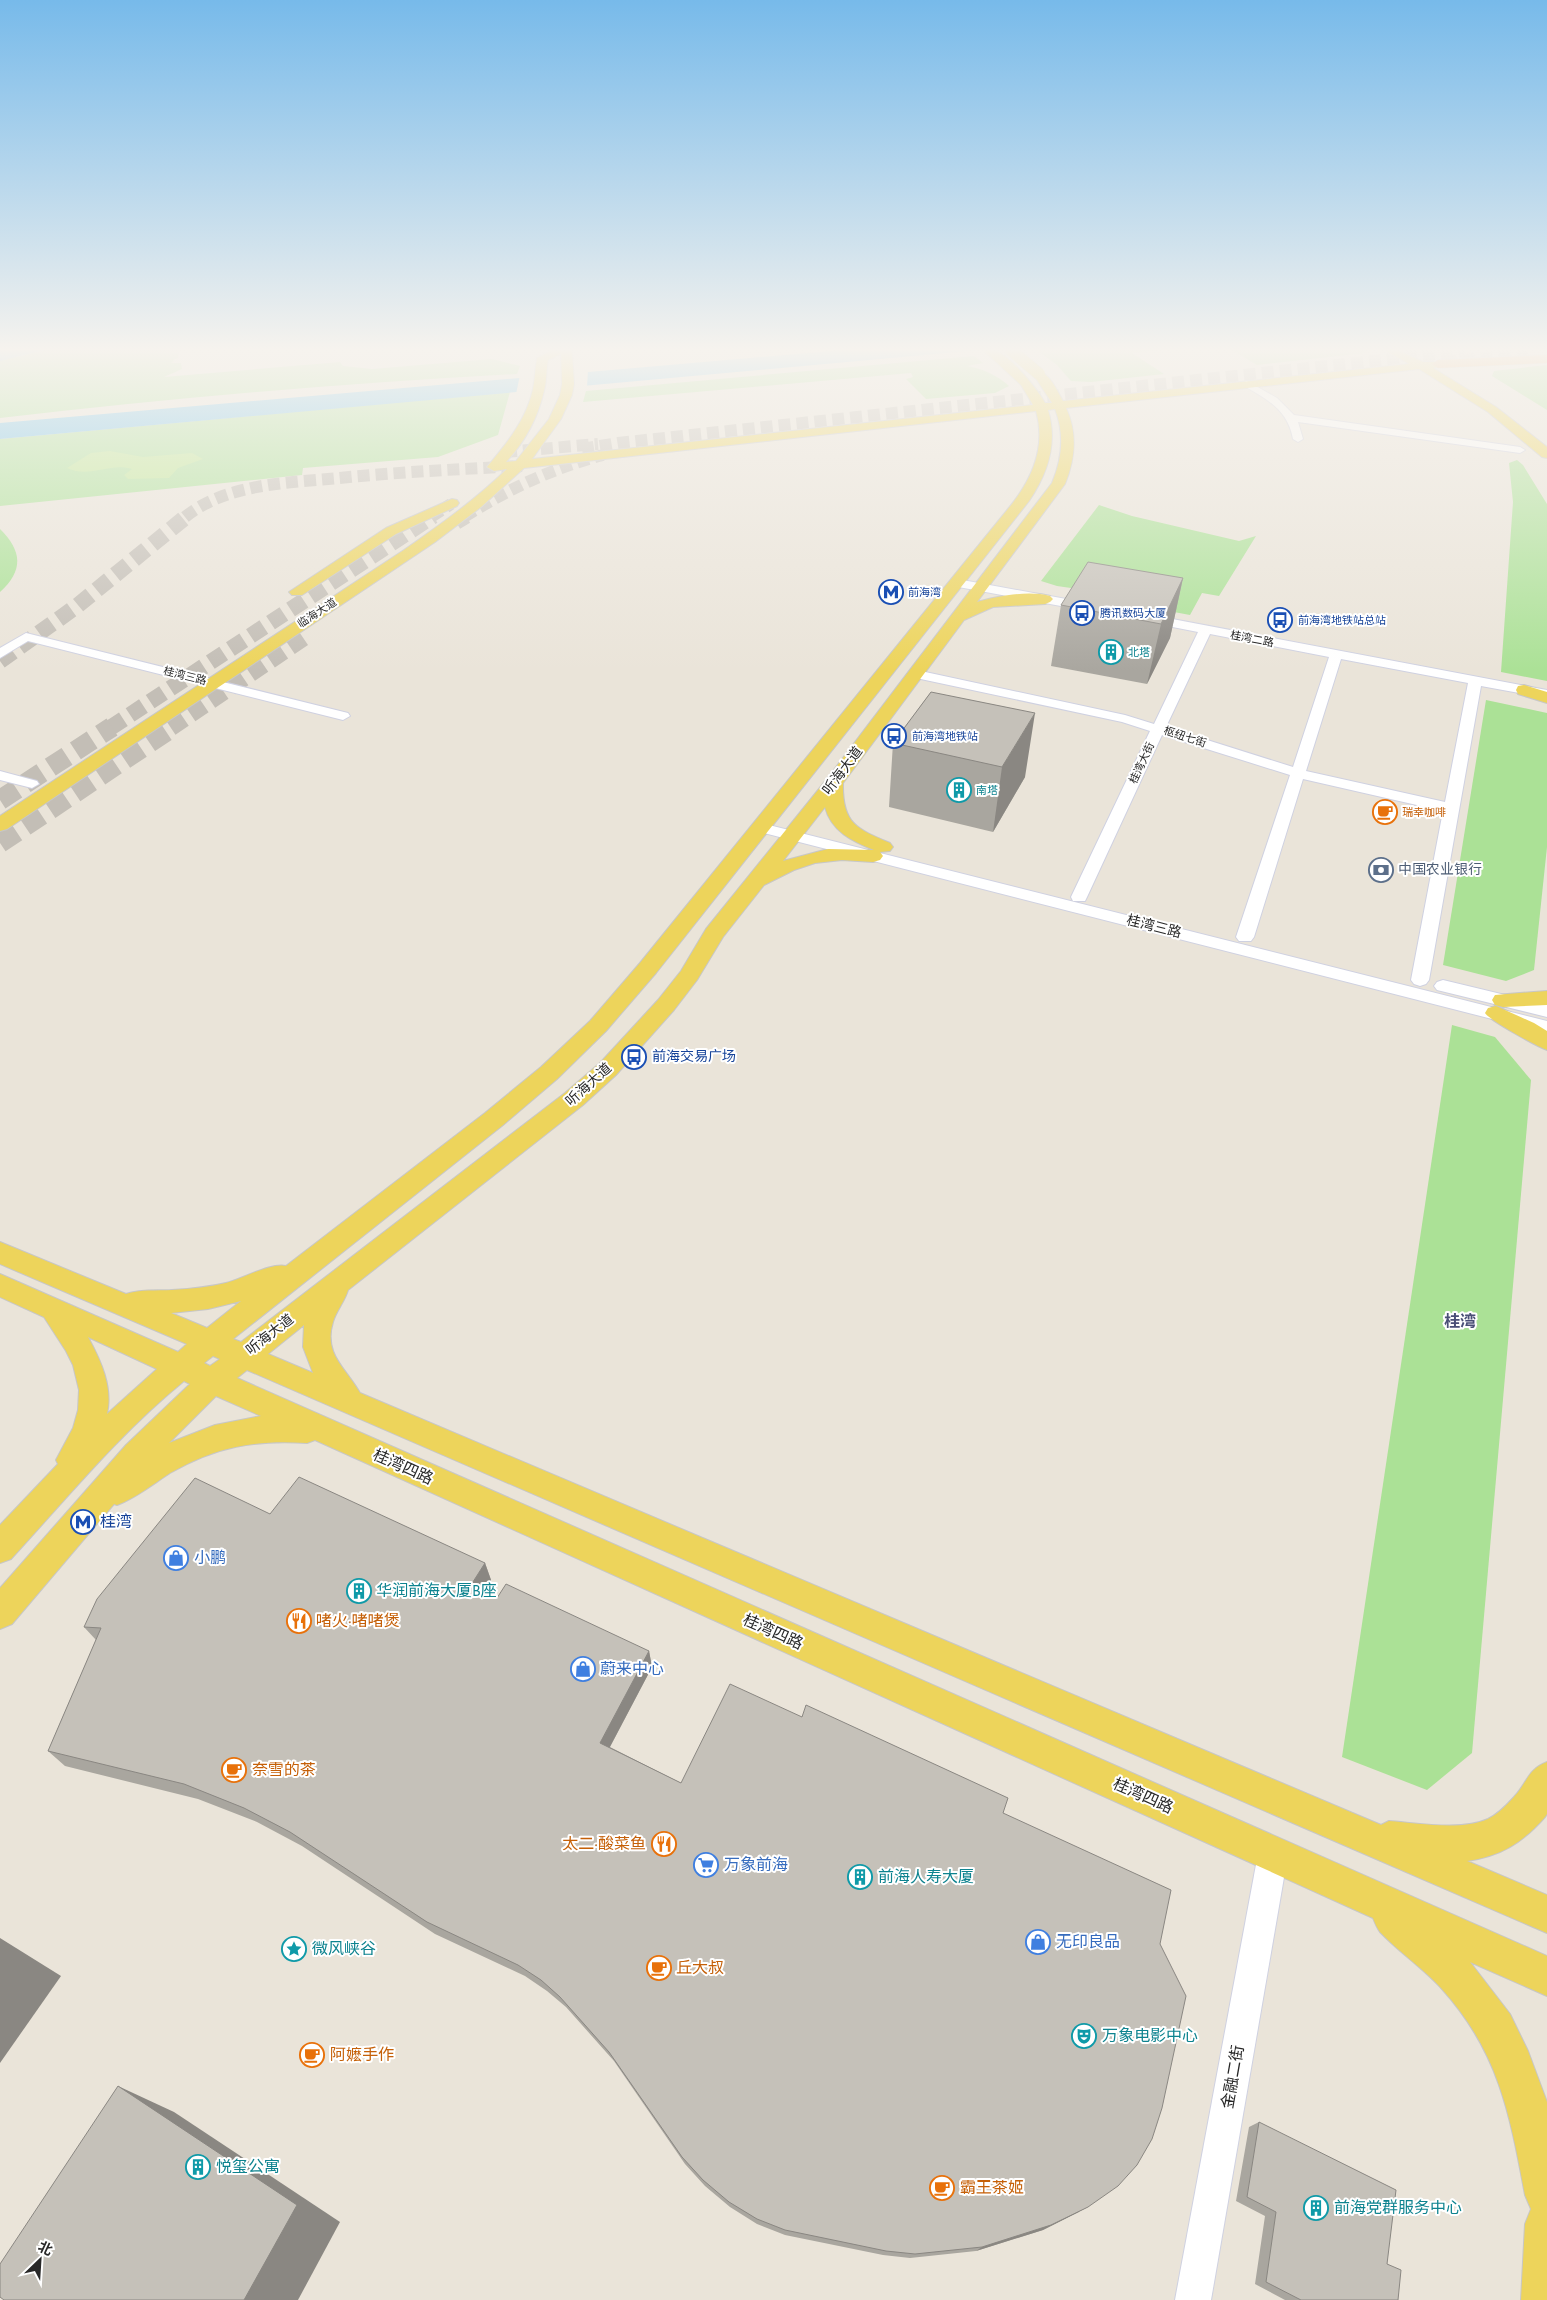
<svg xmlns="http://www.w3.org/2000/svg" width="1547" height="2300" font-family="'Alegreya Sans','Noto Sans SC',sans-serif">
<rect width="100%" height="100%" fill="#eae4d9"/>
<g fill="#abe196">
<path d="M0 350 17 357 45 350H186L179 352 178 358 173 360 174 361 171 363H181L182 369 164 377 340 362 343 366 372 369 492 359 520 366 517 374C345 383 172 398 0 418Z"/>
<path d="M1037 350H1163L1132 353 1164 374 1091 382 1071 381 1057 365Z"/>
<path d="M1232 350H1368L1365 353 1257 365Z"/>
<path d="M974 356 983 363 967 366C983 369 997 375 1009 386L995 393 926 399 906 379 913 377 911 373 583 402 586 391Z"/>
<path d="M1547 365V410L1492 376 1494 371Z"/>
<path d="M510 392 498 435 438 457 303 468 302 475 0 506V439Z"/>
<path d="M1517 460 1523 465 1547 504V681L1501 672 1513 502 1509 463Z"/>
<path d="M1099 505 1132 516 1239 541 1256 536 1219 596 1202 593 1190 615 1131 604 1092 591 1057 586 1041 581Z"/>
<path d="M0 529C22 551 24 570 0 592Z"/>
<path d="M1486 700 1547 713V847L1534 970 1506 981 1443 965Z"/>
<path d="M1452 1025 1495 1037 1531 1080 1472 1753 1427 1790 1342 1757Z"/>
</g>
<path fill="#bee892" d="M110 451 143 457 192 453 203 459 178 468 169 478 128 479 124 475 132 469C110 462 90 479 67 468L91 453Z"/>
<g fill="#6dc2ec">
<path d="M0 350H45L0 361Z"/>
<path d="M842 350H979L0 439V423Z"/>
</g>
<path fill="#eae4d9" d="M588 369 587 388 516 394 520 375Z"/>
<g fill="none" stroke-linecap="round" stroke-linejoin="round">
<g stroke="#c3beb6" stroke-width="12" stroke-dasharray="12 6" stroke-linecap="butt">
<path d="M1445 362 1528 353"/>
<path d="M582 449 618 443 1464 351"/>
<path d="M505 452 598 444"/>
<path d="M185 517C227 483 288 483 339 478 400 472 461 469 522 466"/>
<path d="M431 517 451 504"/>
<path d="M464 517C508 489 553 468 603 455"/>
</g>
<g stroke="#c3beb6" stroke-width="16" stroke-dasharray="16 8" stroke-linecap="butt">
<path d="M456 522 466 516"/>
<path d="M0 661 77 606 187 516"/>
<path d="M110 728 433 516"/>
<path d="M171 728 307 636"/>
</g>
<g stroke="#c3beb6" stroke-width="20" stroke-dasharray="20 10" stroke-linecap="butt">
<path d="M0 800 112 727"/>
<path d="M0 843 173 727"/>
</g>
<defs>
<g id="minor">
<path d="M1247 381 1277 398 1294 415 1520 447 1525 450 1520 453 1298 422 1303 439 1298 442 1293 439C1288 410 1267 399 1244 386V382Z"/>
<path d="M957 579 1088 603 1094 607 1088 611 953 586 951 583 953 580Z"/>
<path d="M1146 614 1547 690V698L1481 686 1429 980 1426 984 1420 986 1414 984 1411 980 1443 811 1303 779 1254 937 1251 941H1239L1236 937 1290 775 1162 735 1087 897 1085 901H1073L1071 897 1150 731 1122 722 916 678 909 674 916 670 1125 715 1154 724 1198 632 1142 621 1140 618ZM1210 634 1329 657 1293 767 1166 727ZM1341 659 1468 683 1445 802 1306 771Z"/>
<path d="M26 633 348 713 350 716 343 720 28 641 0 658V648Z"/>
<path d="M0 771 37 781 39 784 32 788 0 780Z"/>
<path d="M761 823 1547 1021V1033L756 831 753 828 756 825Z"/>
<path d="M1443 980 1547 1005V1017L1437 990 1434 986 1437 982Z"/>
<path d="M1273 1839 1284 1843 1288 1854 1211 2300H1175L1258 1854 1262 1843Z"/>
</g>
<g id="major">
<path d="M552 350H572L574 384 572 395 561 419 532 459 1033 405 1021 385 983 350C986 350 992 349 995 350 1011 357 1037 388 1045 403H1052L1033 374 1039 371C1050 374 1058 392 1063 401L1409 364 1385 350H1398L1423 362H1442L1444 364 1442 366 1433 368 1496 407 1547 447V458L1542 457 1488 412 1419 369 1066 408C1078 434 1075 459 1065 484L977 602C999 596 1028 590 1050 596L1053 599 1050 602 1045 604 993 607 964 620 843 783C842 823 856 829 890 843L893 847 890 851 880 852 883 856 880 860 873 862 842 860 815 863 794 870 764 885 723 937 697 980 674 1010 616 1075 583 1105 348 1290C345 1301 336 1311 333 1322 323 1354 346 1368 360 1393L1381 1825 1389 1821C1417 1823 1462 1831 1488 1819 1498 1814 1506 1806 1514 1797 1528 1782 1527 1770 1547 1762V1814L1545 1817C1522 1843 1501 1856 1467 1861L1547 1895V1933L247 1370 237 1378 1547 1956V1996L1470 1962 1510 2014 1528 2051 1547 2102V2300H1521L1525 2224 1531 2209 1525 2195C1510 2115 1499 2052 1442 1989 1423 1968 1399 1952 1380 1932 1377 1928 1375 1923 1373 1918L315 1440 307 1443C254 1440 217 1446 170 1473 153 1484 136 1498 117 1505L114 1504 12 1624 0 1629V1588L126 1445 190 1384 184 1381C120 1433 67 1498 11 1559L0 1563V1525L58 1464 56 1460 73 1428 78 1410 79 1390 73 1365 66 1351 44 1317 0 1297V1274L178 1352 187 1344 0 1264V1242L126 1294C140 1289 157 1291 172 1290 190 1289 209 1287 226 1283 242 1279 272 1262 286 1266L485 1113 541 1067 590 1021 640 963 1012 504C1033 477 1046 446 1036 411L524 468 481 507 435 542 7 829 0 831V816L404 550C440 525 475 500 507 469L494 471 487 467C506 444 526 421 533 389 535 379 535 368 537 358ZM561 354 562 384 560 395 549 419 516 461 506 462C525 442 538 417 544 391 547 380 546 370 548 360ZM1055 409C1065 435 1062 459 1052 483L827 779 706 929 681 971 658 1000 600 1063 565 1093 241 1342 233 1339 503 1125 557 1079 606 1031 656 973 1029 501C1048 473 1058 443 1048 410ZM825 807C831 831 852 841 874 850L828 849 783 861ZM241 1301 207 1328 171 1313 208 1309ZM304 1325 303 1347 313 1373 268 1354ZM88 1337 157 1369 107 1414C113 1387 101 1361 88 1337ZM213 1356 220 1359 210 1366 204 1363ZM216 1396 261 1416 215 1425 169 1443Z"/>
<path d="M452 499 457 500 459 503 457 506 396 534 302 595H292L289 592 386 528Z"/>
<path d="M1524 685 1547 692V703L1518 694 1516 690 1518 686Z"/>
<path d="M1547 991V1005L1503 1007 1495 1005 1492 1000 1495 995Z"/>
<path d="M1496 1006 1534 1023 1547 1031V1050C1538 1047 1489 1020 1485 1013L1488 1008Z"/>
</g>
<path id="highway" d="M1547 355V363L1438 368 1432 364 1438 360Z"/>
</defs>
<use href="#minor" stroke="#cfd1e1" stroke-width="2"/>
<use href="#major" stroke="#c7c7c7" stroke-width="2"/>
<use href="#highway" stroke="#c7c7c7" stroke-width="1"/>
<use href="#minor" fill="#fff" fill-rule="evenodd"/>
<use href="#major" fill="#edd45b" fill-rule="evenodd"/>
<use href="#highway" fill="#fba654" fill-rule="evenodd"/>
<defs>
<path id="major-bridge" d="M1011 350 1039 374"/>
</defs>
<use href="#major-bridge" stroke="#c7c7c7" stroke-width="13" stroke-linecap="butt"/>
<use href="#major-bridge" stroke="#edd45b" stroke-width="12"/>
</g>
<g fill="#a9a69f">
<path d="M1183 578 1170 638 1147 684 1051 666 1061 605Z"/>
<path d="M931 692 1025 777 993 832 889 807 893 743Z"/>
<path d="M270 1514 485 1563 491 1580 484 1591 497 1598 649 1651 652 1667 610 1747 681 1783 1003 1813 1079 2212 1043 2230 976 2251 910 2258 883 2255 785 2235 757 2224 730 2207 705 2186 685 2164 614 2061 566 2007 547 1991 525 1976 435 1934 302 1846 257 1822 198 1799 65 1766 48 1751 96 1640 84 1627Z"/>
<path d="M1259 2122 1387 2264 1398 2300H1285L1255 2284 1265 2216 1236 2201 1249 2127Z"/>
</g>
<g fill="#8a8782">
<path d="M1183 578 1170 638 1147 684 1161 624Z"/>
<path d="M1035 713 1025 777 993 832 1002 767Z"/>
<path d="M485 1563 491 1580 477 1602 471 1585Z"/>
<path d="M649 1651 652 1667 604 1758 600 1743Z"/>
<path d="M0 1938 61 1976 0 2063Z"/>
<path d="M118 2086 174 2112 340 2222 298 2300H244Z"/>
<path d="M1088 2207 1043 2230 976 2251 982 2247Z"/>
</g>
<g fill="#c5c1b9" stroke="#8a8782">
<path d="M1088 562 1183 578 1161 624 1061 605Z"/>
<path d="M931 692 1035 713 1002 767 893 743Z"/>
<path d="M299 1477 485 1563 471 1585 497 1598 506 1584 649 1651 600 1743 681 1783 730 1684 802 1717 806 1705 1008 1798 1003 1813 1171 1890 1160 1944 1186 1996 1162 2108 1152 2139 1137 2165 1118 2186 1088 2207 1051 2225 982 2247 915 2254 886 2251 785 2230 757 2219 729 2202 703 2180 682 2157 609 2052 560 1997 541 1980 518 1965 427 1922 290 1832 244 1808 184 1784 48 1751 101 1628 84 1627 97 1599 195 1478 270 1514Z"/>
<path d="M118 2086 297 2205 244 2300H4L0 2297V2264Z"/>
<path d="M1259 2122 1396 2190 1387 2264 1401 2270 1398 2300H1301L1266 2282 1276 2212 1247 2197Z"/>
</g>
<linearGradient id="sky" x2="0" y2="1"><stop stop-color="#77baea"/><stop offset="0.52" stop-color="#f6f3ee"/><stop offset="1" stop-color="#f6f3ee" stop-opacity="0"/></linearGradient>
<rect width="1547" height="672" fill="url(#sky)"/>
<defs>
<symbol id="metro-ring" viewBox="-11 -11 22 22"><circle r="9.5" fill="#fff" stroke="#1a4fb4" stroke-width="1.5"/><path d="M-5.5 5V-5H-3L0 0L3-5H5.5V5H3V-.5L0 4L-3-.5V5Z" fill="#1a4fb4"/></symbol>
<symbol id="bus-ring" viewBox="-11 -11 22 22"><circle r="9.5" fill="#fff" stroke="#1a4fb4" stroke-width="1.5"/><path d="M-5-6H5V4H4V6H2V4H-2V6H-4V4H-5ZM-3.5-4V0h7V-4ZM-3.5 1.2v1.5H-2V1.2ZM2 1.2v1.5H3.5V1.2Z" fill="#1a4fb4"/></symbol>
<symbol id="building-ring" viewBox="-11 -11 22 22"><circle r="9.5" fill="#fff" stroke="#0f9aa8" stroke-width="1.5"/><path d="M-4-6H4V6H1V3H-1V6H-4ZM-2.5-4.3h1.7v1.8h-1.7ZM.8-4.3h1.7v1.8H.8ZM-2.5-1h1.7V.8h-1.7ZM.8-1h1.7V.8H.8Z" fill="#0f9aa8"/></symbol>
<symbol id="cafe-ring" viewBox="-11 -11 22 22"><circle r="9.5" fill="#fff" stroke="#e8710a" stroke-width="1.5"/><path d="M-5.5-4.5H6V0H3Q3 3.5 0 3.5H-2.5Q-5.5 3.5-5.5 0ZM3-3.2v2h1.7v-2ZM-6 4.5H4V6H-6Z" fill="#e8710a"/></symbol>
<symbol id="bank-ring" viewBox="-11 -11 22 22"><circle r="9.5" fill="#fff" stroke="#5c6f8a" stroke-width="1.5"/><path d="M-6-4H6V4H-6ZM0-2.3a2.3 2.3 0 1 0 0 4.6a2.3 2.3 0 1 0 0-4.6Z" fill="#5c6f8a"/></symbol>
<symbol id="shop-ring" viewBox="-11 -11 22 22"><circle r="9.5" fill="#fff" stroke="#3f7fe0" stroke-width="1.5"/><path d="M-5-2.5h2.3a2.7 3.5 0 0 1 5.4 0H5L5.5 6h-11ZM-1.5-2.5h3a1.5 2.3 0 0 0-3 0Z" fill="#3f7fe0"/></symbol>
<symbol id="restaurant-ring" viewBox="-11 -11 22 22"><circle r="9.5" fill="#fff" stroke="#e8710a" stroke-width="1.5"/><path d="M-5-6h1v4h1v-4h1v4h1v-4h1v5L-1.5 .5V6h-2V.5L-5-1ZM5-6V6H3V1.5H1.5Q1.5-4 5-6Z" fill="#e8710a"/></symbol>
<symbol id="supermarket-ring" viewBox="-11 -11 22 22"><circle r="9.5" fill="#fff" stroke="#3f7fe0" stroke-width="1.5"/><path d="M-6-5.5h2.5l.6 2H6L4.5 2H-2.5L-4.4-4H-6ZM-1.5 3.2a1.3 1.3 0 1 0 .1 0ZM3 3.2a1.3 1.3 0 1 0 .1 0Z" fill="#3f7fe0"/></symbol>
<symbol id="sight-ring" viewBox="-11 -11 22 22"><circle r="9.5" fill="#fff" stroke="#0f9aa8" stroke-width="1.5"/><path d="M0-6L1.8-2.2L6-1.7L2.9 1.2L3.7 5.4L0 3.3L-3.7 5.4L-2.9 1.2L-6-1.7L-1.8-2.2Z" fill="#0f9aa8"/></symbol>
<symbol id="theatre-ring" viewBox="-11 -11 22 22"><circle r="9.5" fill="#fff" stroke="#0f9aa8" stroke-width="1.5"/><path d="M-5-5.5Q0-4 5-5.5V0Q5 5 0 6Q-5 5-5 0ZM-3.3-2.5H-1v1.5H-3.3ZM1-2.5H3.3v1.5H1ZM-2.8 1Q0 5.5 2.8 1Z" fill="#0f9aa8"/></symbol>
</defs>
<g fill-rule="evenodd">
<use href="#metro-ring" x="877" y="578" width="28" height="28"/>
<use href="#bus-ring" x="1068" y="599" width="28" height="28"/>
<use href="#bus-ring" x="1266" y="606" width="28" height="28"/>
<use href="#building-ring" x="1097" y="638" width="28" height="28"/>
<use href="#bus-ring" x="880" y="722" width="28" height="28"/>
<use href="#building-ring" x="945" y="776" width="28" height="28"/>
<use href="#cafe-ring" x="1371" y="798" width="28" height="28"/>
<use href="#bank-ring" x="1367" y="856" width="28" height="28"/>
<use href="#bus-ring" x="620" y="1043" width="28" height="28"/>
<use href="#metro-ring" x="69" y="1508" width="28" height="28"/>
<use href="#shop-ring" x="162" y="1544" width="28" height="28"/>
<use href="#building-ring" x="345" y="1577" width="28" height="28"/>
<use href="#restaurant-ring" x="285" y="1607" width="28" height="28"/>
<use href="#shop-ring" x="569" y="1655" width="28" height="28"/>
<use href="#cafe-ring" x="220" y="1756" width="28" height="28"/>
<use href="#restaurant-ring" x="650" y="1830" width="28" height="28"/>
<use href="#supermarket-ring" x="692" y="1851" width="28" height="28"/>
<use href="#building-ring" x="846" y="1863" width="28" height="28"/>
<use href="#shop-ring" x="1024" y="1928" width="28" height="28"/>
<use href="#sight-ring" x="280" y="1935" width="28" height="28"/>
<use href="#cafe-ring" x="645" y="1954" width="28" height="28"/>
<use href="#theatre-ring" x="1070" y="2022" width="28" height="28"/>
<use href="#cafe-ring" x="298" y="2041" width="28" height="28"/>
<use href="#building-ring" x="184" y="2153" width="28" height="28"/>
<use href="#cafe-ring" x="928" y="2174" width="28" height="28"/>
<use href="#building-ring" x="1302" y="2194" width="28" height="28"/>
</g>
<g text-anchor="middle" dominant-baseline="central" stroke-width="4" stroke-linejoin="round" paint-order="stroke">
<g font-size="11" fill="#164399" stroke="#fff" text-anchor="start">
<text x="908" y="592">前海湾</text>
<text x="1100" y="613">腾讯数码大厦</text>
<text x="1298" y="620">前海湾地铁站总站</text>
<text x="912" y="736">前海湾地铁站</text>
</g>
<g font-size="11" fill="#282828" stroke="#fff">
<text transform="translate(317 613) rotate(-33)">临海大道</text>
<text transform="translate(1252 639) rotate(11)">桂湾二路</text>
<text transform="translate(185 676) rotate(14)">桂湾三路</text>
<text transform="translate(1185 737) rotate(18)">枢纽七街</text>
<text transform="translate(1142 763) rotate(-65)">桂湾大街</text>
</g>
<g font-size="11" fill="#0d838f" stroke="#fff" text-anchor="start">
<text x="1128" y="652">北塔</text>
<text x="976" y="790">南塔</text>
</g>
<g font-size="11" fill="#c56008" stroke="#fff" text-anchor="start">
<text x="1402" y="812">瑞幸咖啡</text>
</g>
<g font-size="14" fill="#282828" stroke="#fff">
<text transform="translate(843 771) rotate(-53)">听海大道</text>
<text transform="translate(1154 927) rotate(14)">桂湾三路</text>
<text transform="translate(589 1085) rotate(-42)">听海大道</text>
<text transform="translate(270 1335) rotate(-38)">听海大道</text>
</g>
<g font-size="14" fill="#4e5e75" stroke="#fff" text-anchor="start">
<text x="1398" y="870">中国农业银行</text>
</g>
<g font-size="14" fill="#164399" stroke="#fff" text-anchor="start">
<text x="652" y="1057">前海交易广场</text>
</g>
<g font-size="16" font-weight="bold" fill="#4a4f77" stroke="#fff">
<text x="1460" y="1322">桂湾</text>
</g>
<g font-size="16" fill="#282828" stroke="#fff">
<text transform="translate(403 1467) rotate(24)">桂湾四路</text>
<text transform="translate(773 1632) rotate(24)">桂湾四路</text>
<text transform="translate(1143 1796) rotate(24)">桂湾四路</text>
<text transform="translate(1233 2077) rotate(-80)">金融二街</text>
</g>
<g font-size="16" fill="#164399" stroke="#fff" text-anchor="start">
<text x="100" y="1522">桂湾</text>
</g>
<g font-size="16" fill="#366cbe" stroke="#fff" text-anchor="start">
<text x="194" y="1558">小鹏</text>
<text x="600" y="1669">蔚来中心</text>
<text x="724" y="1865">万象前海</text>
<text x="1056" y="1942">无印良品</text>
</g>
<g font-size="16" fill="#0d838f" stroke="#fff" text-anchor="start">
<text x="376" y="1591">华润前海大厦B座</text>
<text x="878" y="1877">前海人寿大厦</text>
<text x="312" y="1949">微风峡谷</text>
<text x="1102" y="2036">万象电影中心</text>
<text x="216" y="2167">悦玺公寓</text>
<text x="1334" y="2208">前海党群服务中心</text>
</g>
<g font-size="16" fill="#c56008" stroke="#fff" text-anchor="start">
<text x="316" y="1621">啫火·啫啫煲</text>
<text x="252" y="1770">奈雪的茶</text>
<text x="646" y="1844" text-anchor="end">太二·酸菜鱼</text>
<text x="676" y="1968">丘大叔</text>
<text x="330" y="2055">阿嬷手作</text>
<text x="960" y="2188">霸王茶姬</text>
</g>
</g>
<g transform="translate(40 2260) rotate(25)" stroke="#ffffff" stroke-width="4" paint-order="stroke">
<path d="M0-4L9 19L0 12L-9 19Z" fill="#282828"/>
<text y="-8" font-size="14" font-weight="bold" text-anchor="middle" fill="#282828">北</text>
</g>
</svg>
